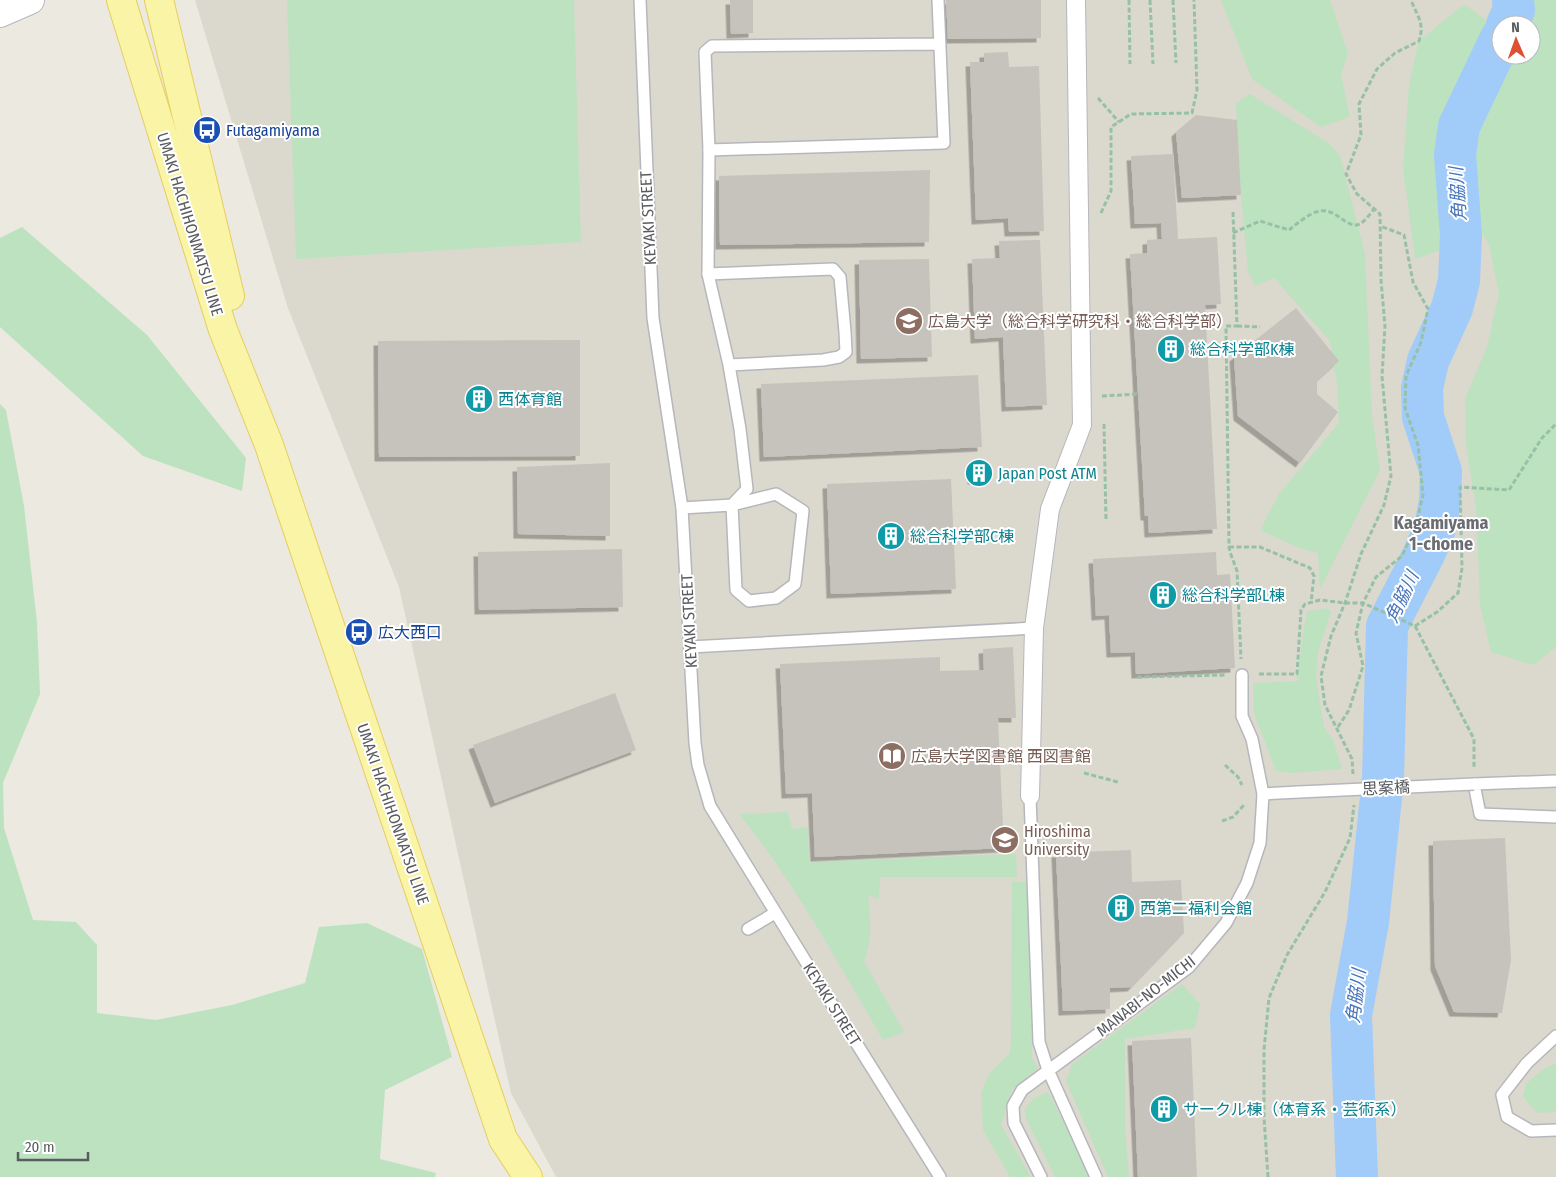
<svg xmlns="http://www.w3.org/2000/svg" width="1556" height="1177" font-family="'Fira Sans Condensed','Noto Sans JP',sans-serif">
<defs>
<filter id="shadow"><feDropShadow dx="-4.5" dy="4.5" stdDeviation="0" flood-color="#0004"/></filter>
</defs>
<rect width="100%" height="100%" fill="#ebe9e0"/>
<path fill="#dbd8ce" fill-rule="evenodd" d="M195 0H1556V1177H556L511 1093 399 587 288 308ZM1501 25H1531V55H1501Z"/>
<g fill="#bde2c0">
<path d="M287 0H574L581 242 296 259Z"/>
<path d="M1221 0H1330L1348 53 1341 75 1350 117 1321 127 1252 79Z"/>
<path d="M1519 0H1556V647L1533 665 1491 652 1480 605 1476 507 1466 445 1465 399 1487 347 1499 294 1489 245 1483 235 1415 259 1403 167 1409 84 1419 41 1464 4 1501 31V55H1531V25H1508Z"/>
<path d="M1250 94 1330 144 1340 156 1365 254 1372 415 1380 470 1320 589 1318 553 1300 548 1260 530 1279 494 1339 423 1337 383 1330 341 1274 278 1255 286 1248 271 1241 195 1236 103Z"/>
<path d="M22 227 147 335 246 458 242 491 143 456 0 327V238Z"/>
<path d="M0 404 6 410 24 506 37 623 40 694 3 783 4 828 33 920 76 922 97 945V1013L156 1020 232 1005 305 983 319 927 367 923 422 949 452 1057 385 1090 380 1159 436 1173 435 1177H0Z"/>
<path d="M1327 608 1331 612 1318 652 1316 678 1324 727 1334 742 1342 769 1292 773 1276 771 1254 713 1253 683 1297 681 1305 621 1308 611Z"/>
<path d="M788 812 792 829 808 827 809 862 1016 854 1017 877H880L879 899 868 895C870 919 873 939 864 961L904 1032 883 1040C838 963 795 883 739 814Z"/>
<path d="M1012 882H1027L1032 1057 1038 1068 1012 1090 1001 1125 1031 1177H1010L983 1130 981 1093 989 1074 1009 1054 1011 1044Z"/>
<path d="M1182 984 1200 1004 1195 1028 1125 1039V1128L1129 1177H1108L1066 1081 1072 1064Z"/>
<path d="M1556 1063V1112L1537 1113 1523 1097 1526 1084 1541 1071Z"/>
<path d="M1048 1092 1076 1147 1088 1177H1055L1026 1119 1025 1109 1034 1098Z"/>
</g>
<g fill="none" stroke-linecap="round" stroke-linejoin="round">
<g stroke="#a1cbf9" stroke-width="42">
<path d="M1507 25 1514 10 1513 0"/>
<path d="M1357 1177 1351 1015 1368 922 1383 778 1387 626 1424 554 1435 528 1440 501 1441 472 1423 417 1422 388 1428 361 1452 308 1459 281 1461 235 1455 155 1459 126 1501 38"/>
</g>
</g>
<g fill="#c6c3bd" filter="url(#shadow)">
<path d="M730 0H753V33L731 34Z"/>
<path d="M946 0H1041V38L948 39Z"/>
<path d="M1008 52 1009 67 1039 66 1044 231 1009 232 1008 218 976 220 970 62H984V53Z"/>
<path d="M1196 115 1237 120 1241 195 1182 198 1176 132Z"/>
<path d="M1173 154 1178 239 1217 237 1221 304 1205 305 1217 529 1149 533 1148 516H1145L1130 254 1147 253V240L1162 239 1161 223 1135 224 1131 156Z"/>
<path d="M930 170 929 242 720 245 719 176Z"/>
<path d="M1040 240 1047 405 1006 407 1003 337 975 339 972 259 1000 258 999 241Z"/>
<path d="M929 259 932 357 861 359 859 260Z"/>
<path d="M1296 308 1339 361 1317 381V394L1338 412 1300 463 1238 416 1234 357Z"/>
<path d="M580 340V456L379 457 378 341Z"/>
<path d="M978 375 982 447 764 457 761 384Z"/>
<path d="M610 463V536L518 534 517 467Z"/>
<path d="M985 465 986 479 972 480V467Z"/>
<path d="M951 479 956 589 831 594 827 484Z"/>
<path d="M622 549 623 607 479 610 478 552Z"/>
<path d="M1216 552 1217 575 1230 574 1235 668 1136 674 1135 652 1111 653 1109 615 1096 616 1093 559Z"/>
<path d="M1013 647 1016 718H998L1004 848 815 857 812 793 786 794 780 664 940 657V671L984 670 983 649Z"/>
<path d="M615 693 636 750 495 803 473 745Z"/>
<path d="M1505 838 1511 960 1502 1013 1454 1012 1435 966 1433 841Z"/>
<path d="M1131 850 1132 882 1181 880 1184 933 1132 987 1110 988V1009L1063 1011 1056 853Z"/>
<path d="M1191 1038 1197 1177H1138L1132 1041Z"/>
</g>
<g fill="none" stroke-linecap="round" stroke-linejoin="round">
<defs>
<g id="service">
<path d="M640 0 653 318 682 508 695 743 698 765 710 806 830 1001 940 1177"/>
<path d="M938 0 944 143 709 150 705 52 712 46 940 44"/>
<path d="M708 274 709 150"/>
<path d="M682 508 732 505 776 494 803 511 795 584 776 598 749 601 736 590 732 505 747 489 740 429 729 365 823 360 839 357 846 352 845 332 840 277 833 269 708 274 729 365"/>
<path d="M690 647 1034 628"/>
<path d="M1242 675V716L1252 739 1263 794"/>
<path d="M1556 781 1474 784 1480 814 1556 817"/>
<path d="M1030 796 1039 1042 1048 1070 1096 1177"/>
<path d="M748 929 775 913"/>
<path d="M1556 1036 1527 1063 1502 1095 1507 1117 1531 1131 1556 1130"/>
<path d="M1041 1177 1014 1123 1013 1106 1022 1090 1189 967 1226 923 1247 883 1260 843 1263 794 1299 792"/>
</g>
<path id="pedestrian" d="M1030 796 1034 628 1050 509 1082 425 1076 0"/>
<path id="tertiary" d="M0 13 30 0"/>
<g id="primary">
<path d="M121 0 223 330 269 445 503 1139 528 1177"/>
<path d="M159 0 230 296"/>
</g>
</defs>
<use href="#service" stroke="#b6b7bc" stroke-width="14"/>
<use href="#pedestrian" stroke="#b6b7bc" stroke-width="20"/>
<use href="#tertiary" stroke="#b6b7bc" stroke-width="30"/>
<use href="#primary" stroke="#e8cd5c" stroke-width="30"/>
<g stroke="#97c1a7" stroke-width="3" stroke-dasharray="5 2.5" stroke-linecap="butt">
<path d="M1129 0 1130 64"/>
<path d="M1150 0 1153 64"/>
<path d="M1173 0 1176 63"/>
<path d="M1098 98 1119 122"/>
<path d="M1233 212 1237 326H1226L1229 547 1230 552 1237 571 1241 659"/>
<path d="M1101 213 1111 191V127L1131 114 1192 113 1197 90 1194 0"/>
<path d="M1233 233 1260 221 1289 230C1298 223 1309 213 1320 211 1337 208 1347 230 1360 224 1365 221 1371 213 1374 209"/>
<path d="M1237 326 1260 327"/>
<path d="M1102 396 1138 394"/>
<path d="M1104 424 1106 520"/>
<path d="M1229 547H1260L1310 568 1314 576 1311 603"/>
<path d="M1415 626 1437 612 1458 593 1462 568 1460 487 1509 490 1542 438 1556 424"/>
<path d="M1259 674H1297L1301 610 1305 604 1320 600 1345 603H1363L1415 626 1474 739V768"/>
<path d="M1137 677 1225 675"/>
<path d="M1338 727 1349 710 1363 666 1356 633 1363 603 1376 577 1402 556 1416 525 1423 495 1418 445 1405 408 1406 376 1421 342 1428 309 1413 282 1404 235 1380 226"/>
<path d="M1225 765 1238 777 1242 785"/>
<path d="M1084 773 1118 782"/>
<path d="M1353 774 1352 759 1325 705 1321 676 1331 636 1345 603 1361 554 1384 505 1391 476 1382 376 1385 326 1381 280 1380 214 1357 194 1346 174 1361 135 1359 104 1377 69 1395 53 1419 41C1425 23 1417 16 1411 0"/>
<path d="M1222 821 1233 817 1244 805"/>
<path d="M1268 1177 1264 1117V1050L1269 998 1287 955 1325 892 1350 838 1354 805"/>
</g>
<use href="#service" stroke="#fff" stroke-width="11"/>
<use href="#pedestrian" stroke="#fff" stroke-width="18"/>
<use href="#tertiary" stroke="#fff" stroke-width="28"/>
<use href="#primary" stroke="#faf4a6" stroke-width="28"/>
<defs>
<path id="service-bridge" d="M1299 792 1474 784"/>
</defs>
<use href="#service-bridge" stroke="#b6b7bc" stroke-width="14" stroke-linecap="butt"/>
<use href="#service-bridge" stroke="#fff" stroke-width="11"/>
</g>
<defs>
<symbol id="bus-disc" viewBox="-11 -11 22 22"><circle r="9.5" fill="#1a4fb4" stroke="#fff"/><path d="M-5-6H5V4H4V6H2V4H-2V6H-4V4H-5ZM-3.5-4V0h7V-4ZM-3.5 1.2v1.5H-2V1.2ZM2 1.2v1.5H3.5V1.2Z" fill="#fff"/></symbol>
<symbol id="university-disc" viewBox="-11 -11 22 22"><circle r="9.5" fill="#8d6e63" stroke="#fff"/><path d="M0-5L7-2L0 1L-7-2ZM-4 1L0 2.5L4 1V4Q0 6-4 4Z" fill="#fff"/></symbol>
<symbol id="building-disc" viewBox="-11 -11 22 22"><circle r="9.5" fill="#0f9aa8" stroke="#fff"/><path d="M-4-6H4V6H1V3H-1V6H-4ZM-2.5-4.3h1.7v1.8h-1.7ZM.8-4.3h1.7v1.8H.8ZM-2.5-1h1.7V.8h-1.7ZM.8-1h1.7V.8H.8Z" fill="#fff"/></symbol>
<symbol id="library-disc" viewBox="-11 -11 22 22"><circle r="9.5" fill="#8d6e63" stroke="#fff"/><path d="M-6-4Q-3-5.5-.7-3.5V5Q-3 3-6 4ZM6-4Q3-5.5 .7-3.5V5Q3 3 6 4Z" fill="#fff"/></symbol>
</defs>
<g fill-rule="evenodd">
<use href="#bus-disc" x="191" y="114" width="32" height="32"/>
<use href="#university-disc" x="893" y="305" width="32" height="32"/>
<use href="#building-disc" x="1155" y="333" width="32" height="32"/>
<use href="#building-disc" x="463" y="383" width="32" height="32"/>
<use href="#building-disc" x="963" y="457" width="32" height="32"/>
<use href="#building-disc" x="875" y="520" width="32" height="32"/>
<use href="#building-disc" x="1147" y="579" width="32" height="32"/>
<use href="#bus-disc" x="343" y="616" width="32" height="32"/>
<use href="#library-disc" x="876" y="740" width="32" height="32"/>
<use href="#university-disc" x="989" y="824" width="32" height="32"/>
<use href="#building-disc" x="1105" y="892" width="32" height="32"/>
<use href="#building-disc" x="1148" y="1093" width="32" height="32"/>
</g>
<g text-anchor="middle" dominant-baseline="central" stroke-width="4" stroke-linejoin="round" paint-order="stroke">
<g font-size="16" fill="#164399" stroke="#fff" text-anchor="start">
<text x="226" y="130">Futagamiyama</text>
<text x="378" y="632">広大西口</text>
</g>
<g font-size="16" fill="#595b60" stroke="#fff">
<text transform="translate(648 218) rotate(-93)">KEYAKI STREET</text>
<text transform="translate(190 224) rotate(73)">UMAKI HACHIHONMATSU LINE</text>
<text transform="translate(689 621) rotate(-93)">KEYAKI STREET</text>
<text transform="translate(1386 788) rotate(-3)">思案橋</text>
<text transform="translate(393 814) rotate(71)">UMAKI HACHIHONMATSU LINE</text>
<text transform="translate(1146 996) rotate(-38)">MANABI-NO-MICHI</text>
<text transform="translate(832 1004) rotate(58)">KEYAKI STREET</text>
</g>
<g font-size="16" fill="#785e54" stroke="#fff" text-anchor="start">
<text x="928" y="321">広島大学（総合科学研究科・総合科学部）</text>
<text x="911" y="756">広島大学図書館 西図書館</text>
<text x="1024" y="831">Hiroshima<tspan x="1024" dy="18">University</tspan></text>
</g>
<g font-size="16" fill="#0d838f" stroke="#fff" text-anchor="start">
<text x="1190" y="349">総合科学部K棟</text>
<text x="498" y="399">西体育館</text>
<text x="998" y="473">Japan Post ATM</text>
<text x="910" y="536">総合科学部C棟</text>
<text x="1182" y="595">総合科学部L棟</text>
<text x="1140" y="908">西第二福利会館</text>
<text x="1183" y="1109">サークル棟（体育系・芸術系）</text>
</g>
<g font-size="18" font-style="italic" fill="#4774ba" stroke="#fff">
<text transform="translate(1458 194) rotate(-94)">角脇川</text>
<text transform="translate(1402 597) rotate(-65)">角脇川</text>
<text transform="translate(1356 996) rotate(-83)">角脇川</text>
</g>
<g font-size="18" font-weight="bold" fill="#6a6d72" stroke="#fff">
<text x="1441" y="523">Kagamiyama<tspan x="1441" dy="21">1-chome</tspan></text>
</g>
</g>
<g transform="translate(1516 40) rotate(358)"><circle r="24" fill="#ffffff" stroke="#bdbdbf"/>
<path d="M0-4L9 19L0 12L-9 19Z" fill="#dd5033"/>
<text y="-8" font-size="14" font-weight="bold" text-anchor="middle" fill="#595b60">N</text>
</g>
<path d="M18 1152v8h70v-8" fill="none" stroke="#595b60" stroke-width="2.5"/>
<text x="25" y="1152" font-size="15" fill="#595b60" stroke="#ffffff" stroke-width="4" paint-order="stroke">20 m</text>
</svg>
